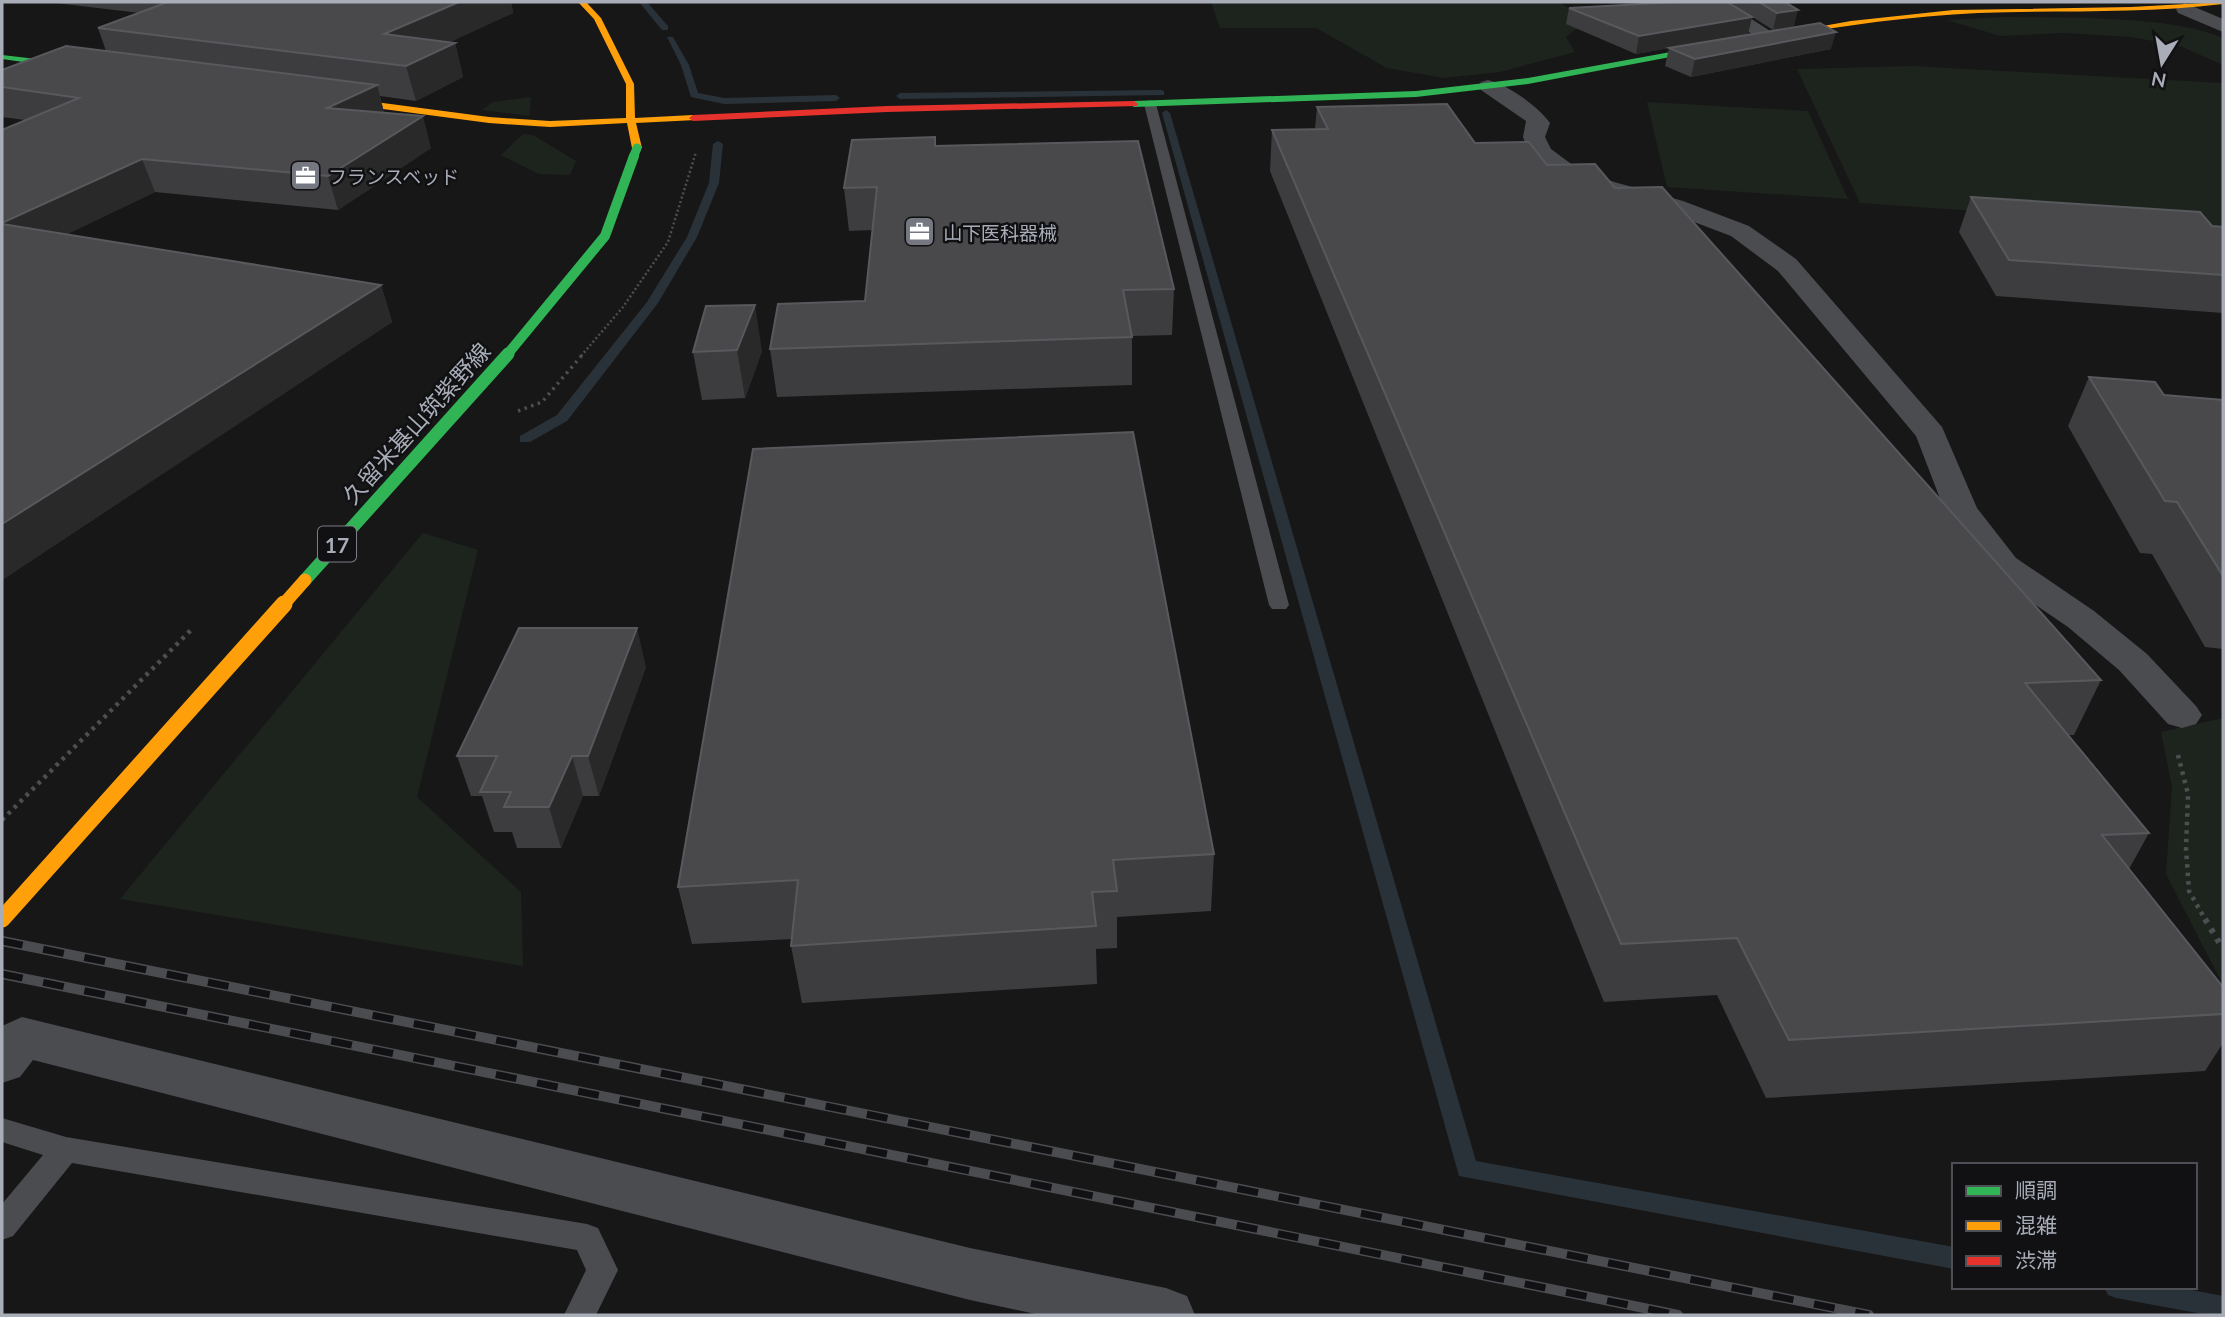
<svg xmlns="http://www.w3.org/2000/svg" width="2225" height="1317" font-family="Lato,'Noto Sans JP',sans-serif">
<rect width="100%" height="100%" fill="#171717"/>
<g fill="#1d241e">
<path d="M1211 2H1559L1587 20 1566 37 1575 52 1500 72 1444 78 1387 68 1316 28H1220Z"/>
<path d="M2005 17C2065 18 2170 15 2223 38V65L2180 46 2131 37 2064 33 2000 36 1947 20Z"/>
<path d="M1913 66 2223 83V228L1860 203 1797 69Z"/>
<path d="M531 97 529 116 482 110 493 102Z"/>
<path d="M1647 102 1808 111 1848 199 1667 187Z"/>
<path d="M523 134 533 135 576 161 570 175 539 174 501 155Z"/>
<path d="M423 533 478 550 417 797 521 892 523 966 120 899Z"/>
<path d="M2223 718V985L2166 874 2172 787 2161 732Z"/>
</g>
<g fill="none" stroke-linecap="round" stroke-linejoin="round">
<g fill="#2a3239" fill-rule="evenodd">
<path d="M639 2H647L668 26V30H662Z"/>
<path d="M667 37H673L689 65 698 93 724 98 836 95 840 98 836 101 724 104 691 97 681 65Z"/>
<path d="M1161 90 1164 91V95L900 99 896 96 900 93Z"/>
<path d="M1166 110 1170 113 1476 1161 1954 1247V1269L1459 1176 1162 113Z"/>
<path d="M718 141 723 144 719 183 697 237 658 303 567 421 530 442H520V436L557 415 647 302 687 237 709 183 713 144Z"/>
<path d="M2104 1287H2176L2223 1296V1315H2208L2116 1298 2108 1295Z"/>
</g>
<path stroke="#4d4e52" stroke-width="2.5" stroke-dasharray="2 2.5" stroke-linecap="butt" d="M581 356 623 307 668 242 696 152"/>
<path stroke="#4d4e52" stroke-width="3.5" stroke-dasharray="2.5 4.5" stroke-linecap="butt" d="M518 411 542 402 583 354"/>
<g stroke="#4d4e52" stroke-width="4.5" stroke-dasharray="3.5 5" stroke-linecap="butt">
<path d="M2178 755 2188 794 2186 849 2189 891 2206 921"/>
<path d="M2 820 191 630"/>
</g>
<path stroke="#4d4e52" stroke-width="6" stroke-dasharray="4.5 7" stroke-linecap="butt" d="M2205 919 2223 949"/>
<g fill="#4b4c50" fill-rule="evenodd">
<path d="M1150 100 1156 104 1289 605 1286 609H1272L1269 605 1144 104Z"/>
<path d="M2 1118 66 1137 587 1224 598 1228 618 1270 596 1315H564L586 1270 577 1250 72 1163 13 1236 2 1240V1204L43 1155 2 1142Z"/>
</g>
<g fill="#4b4c50" fill-rule="evenodd">
<path d="M1703 2H1725L1778 36 1768 42 1761 40Z"/>
<path d="M2185 3 2223 19V32L2178 13 2176 9Z"/>
<path d="M1488 80C1508 85 1538 106 1550 123L1545 137 1551 149 1574 166 1614 182 1683 201 1749 226 1796 259 1942 427 1977 508 2016 558 2094 611 2147 654 2196 706 2202 715 2196 724 2182 728 2168 724 2119 670 2068 627 1990 574 1944 509 1916 436 1778 271 1731 236 1665 211 1596 192 1558 176 1529 153 1523 137 1526 121 1481 90 1478 86 1481 82Z"/>
<path d="M22 1017 970 1248 1166 1288 1187 1296 1195 1315H1040L970 1300 33 1060 20 1077 2 1083V1026Z"/>
</g>
<g fill="#30b455" fill-rule="evenodd">
<path d="M1720 43 1723 47 1528 84 1416 97 1134 107 1130 104 1134 101 1416 91 1528 78Z"/>
<path d="M2 55 80 64 84 67 80 70 2 59Z"/>
</g>
<g fill="#ff9f0a" fill-rule="evenodd">
<path d="M578 2H586L601 18 634 84 635 118 693 115 696 116V120L636 123 642 148 637 151 632 148 627 123 550 127 489 123 330 102 326 99 330 96 489 117 550 121 626 118V84L594 19Z"/>
<path d="M2223 2V4C2141 14 2060 10 1978 13 1910 16 1843 26 1776 37L1772 35 1851 21 1953 10 2131 7Z"/>
</g>
<path fill="#e5322d" fill-rule="evenodd" d="M1134 101 1138 104 1137 106 887 112 693 121 689 118 693 115 887 106Z"/>
<defs>
<g id="rail">
<path d="M2 941 1869 1315"/>
<path d="M2 974 1678 1315"/>
</g>
</defs>
<use href="#rail" stroke="#4b4c4f" stroke-width="10"/>
<use href="#rail" stroke="#111113" stroke-width="7" stroke-dasharray="21" stroke-linecap="butt"/>
<path stroke="#30b455" stroke-width="9" d="M633 158 637 148"/>
<path stroke="#30b455" stroke-width="10" d="M506 356 605 236 634 156"/>
<path stroke="#30b455" stroke-width="13" d="M305 580 508 354"/>
<path stroke="#ff9f0a" stroke-width="13" d="M282 606 305 580"/>
<path stroke="#ff9f0a" stroke-width="17" d="M2 919 284 604"/>
</g>
<g fill="#3d3d3f">
<path d="M47 2H511L513 13 449 42 455 43 463 77 416 101 380 96 384 113 431 148 338 210 155 192 67 234 381 285 392 322 2 580V130L25 120 2 117V70L106 51 98 28 140 13Z"/>
<path d="M1651 2H1727L1752 17 1748 34 1636 54 1566 24 1569 8 1653 3Z"/>
<path d="M1729 2H1785L1794 26 1773 30Z"/>
<path d="M1669 48 1831 49 1691 77 1665 66Z"/>
<path d="M1317 107 1475 143 1547 165 1615 188 2101 680 2074 735H2068L2149 833 2129 869 2223 987V1043L2205 1071 1766 1098 1717 995 1604 1002 1270 171 1272 130 1315 129Z"/>
<path d="M935 137 936 146 1174 289 1172 335 1132 336V385L777 397 770 349 865 301 872 230 849 231 844 188Z"/>
<path d="M1971 197 2223 227V313L1996 296 1959 232Z"/>
<path d="M706 306 762 351 745 398 702 400 693 352Z"/>
<path d="M2089 377 2164 395 2223 400V649L2205 647 2152 554 2140 553 2068 426Z"/>
<path d="M646 667 599 796H583L561 848H517L512 832H494L482 796H471L457 756Z"/>
<path d="M1214 854 1211 911 1117 917V948L1096 949 1097 984 802 1003 791 946 792 939 692 944 678 887Z"/>
</g>
<g fill="#29292a">
<path d="M459 2H511L513 13 401 65 384 34Z"/>
<path d="M1798 10 1794 26 1773 30 1777 13Z"/>
<path d="M1752 17 1748 34 1636 54 1639 36Z"/>
<path d="M1836 32 1831 49 1691 77 1695 59Z"/>
<path d="M455 43 463 77 416 101 406 66Z"/>
<path d="M377 85 385 116 327 108Z"/>
<path d="M423 116 431 148 338 210 328 176Z"/>
<path d="M142 159 155 192 16 259 2 223Z"/>
<path d="M381 285 392 322 2 580V524Z"/>
<path d="M755 305 762 351 745 398 737 350Z"/>
<path d="M637 628 646 667 599 796 588 756Z"/>
<path d="M572 756 583 796 561 848 549 807Z"/>
</g>
<g fill="#49494c" stroke="#58595d" stroke-width="2">
<path d="M168 2H459L384 34 455 43 406 66 98 28Z"/>
<path d="M1679 2H1727L1752 17 1639 36 1569 8Z"/>
<path d="M1759 2H1785L1798 10 1777 13Z"/>
<path d="M1820 23 1836 32 1695 59 1669 48Z"/>
<path d="M66 46 377 85 327 108 423 116 328 176 142 159 2 223V130L79 98 2 87V70Z"/>
<path d="M1447 104 1475 143 1529 142 1547 165 1595 164 1615 188 1662 187 2101 680 2025 683 2149 833 2102 835 2223 987V1014L1789 1040 1737 938 1621 944 1272 130 1328 129 1317 107Z"/>
<path d="M935 137V146L1138 141 1174 289 1123 290 1132 337 770 349 778 304 865 301 877 187 844 188 852 140Z"/>
<path d="M1971 197 2200 212 2212 226 2223 227V275L2009 260Z"/>
<path d="M2 224 381 285 2 524Z"/>
<path d="M755 305 737 350 693 352 706 306Z"/>
<path d="M2089 377 2155 382 2164 395 2223 400V576L2177 502 2165 501Z"/>
<path d="M1133 432 1214 854 1113 860 1117 891 1092 892 1096 926 791 946 798 880 678 887 753 449Z"/>
<path d="M519 628H637L588 756H572L549 807H504L511 792H480L497 756H457Z"/>
</g>
<defs>
<symbol id="office-square" viewBox="-11 -11 22 22"><rect x="-9" y="-9" width="18" height="18" rx="4" fill="#757880" stroke="#111113"/><path d="M-6-3h4V-5.5h4V-3h4V5H-6ZM-1-4.5V-3h2v-1.5ZM-6 0V1H6V0Z" fill="#fff"/></symbol>
</defs>
<g fill-rule="evenodd">
<use href="#office-square" x="288" y="158" width="35" height="35"/>
<use href="#office-square" x="902" y="214" width="35" height="35"/>
</g>
<g text-anchor="middle" dominant-baseline="central" stroke-width="5" stroke-linejoin="round" paint-order="stroke">
<g font-size="19" fill="#a8adb8" stroke="#111113" text-anchor="start">
<text x="328" y="176">フランスベッド</text>
<text x="943" y="232">山下医科器械</text>
</g>
<rect fill="#111113" stroke="#7b7e86" stroke-width="2" x="318" y="526.5" width="38" height="35" rx="5"/>
<g font-size="21" font-weight="bold" fill="#a8adb8">
<text x="337" y="544">17</text>
</g>
<g font-size="23" fill="#a8adb8" stroke="#111113">
<text transform="translate(416 423) rotate(-48)">久留米基山筑紫野線</text>
</g>
</g>
<rect width="2225" height="1317" fill="none" stroke="#a8adb8" stroke-width="7"/>
<rect x="1952" y="1163" width="245" height="126" fill="#111113" stroke="#4d4f55" stroke-width="2"/>
<rect x="1966" y="1186" width="35" height="10" fill="#30b455" stroke="#4d4f55" stroke-width="2"/>
<text x="2015" y="1198" font-size="21" fill="#a8adb8">順調</text>
<rect x="1966" y="1221" width="35" height="10" fill="#ff9f0a" stroke="#4d4f55" stroke-width="2"/>
<text x="2015" y="1233" font-size="21" fill="#a8adb8">混雑</text>
<rect x="1966" y="1256" width="35" height="10" fill="#e5322d" stroke="#4d4f55" stroke-width="2"/>
<text x="2015" y="1268" font-size="21" fill="#a8adb8">渋滞</text>
<g transform="translate(2162 63) rotate(191)" stroke="#111113" stroke-width="5" paint-order="stroke">
<path d="M0-5L12 26L0 18L-12 26Z" fill="#a8adb8"/>
<text y="-10" font-size="19" font-weight="bold" text-anchor="middle" fill="#a8adb8">N</text>
</g>
</svg>
